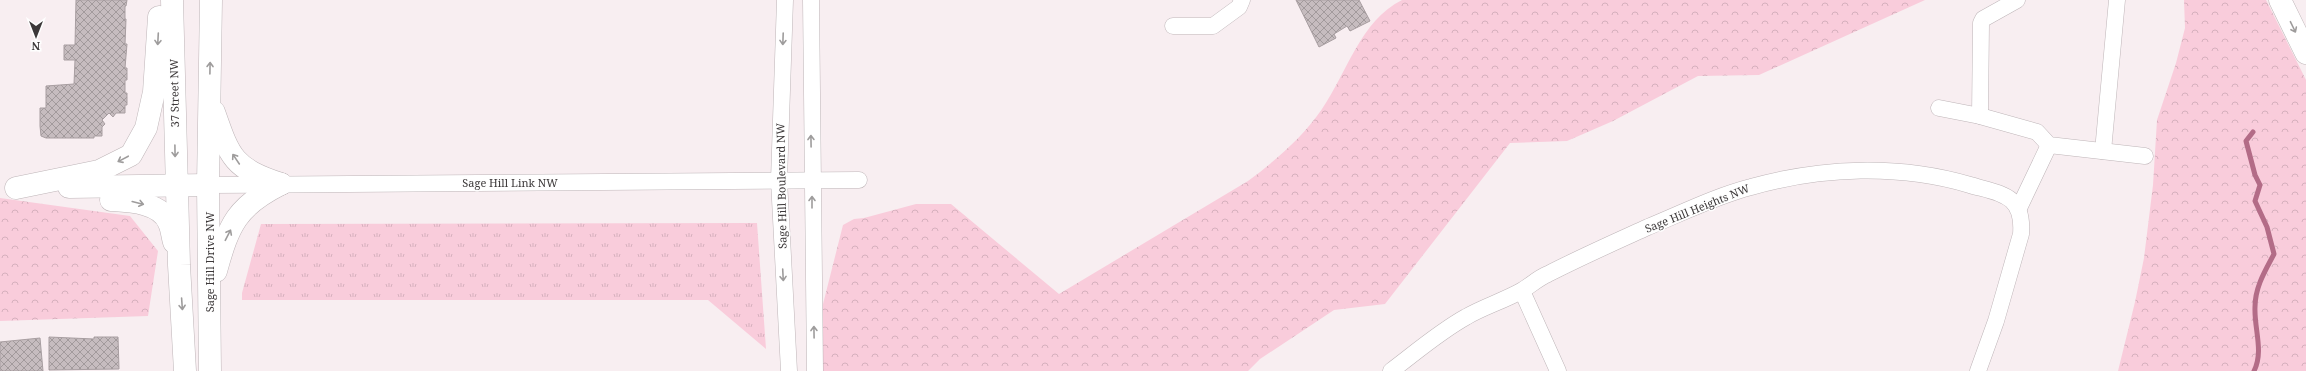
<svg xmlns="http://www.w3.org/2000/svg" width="2306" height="371" font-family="'Noto Serif',serif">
<defs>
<pattern id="grass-tufts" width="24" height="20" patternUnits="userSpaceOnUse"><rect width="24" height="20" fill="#f9ccdb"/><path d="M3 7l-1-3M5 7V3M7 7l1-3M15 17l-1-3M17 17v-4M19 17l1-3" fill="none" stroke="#d6b0bd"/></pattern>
<pattern id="park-crowns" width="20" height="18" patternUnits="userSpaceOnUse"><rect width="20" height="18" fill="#f9ccdb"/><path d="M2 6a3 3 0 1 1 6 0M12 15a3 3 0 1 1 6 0" fill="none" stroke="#d6b0bd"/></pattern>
<pattern id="building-cross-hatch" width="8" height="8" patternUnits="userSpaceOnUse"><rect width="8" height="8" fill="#c6bcbf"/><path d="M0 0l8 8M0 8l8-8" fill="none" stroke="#a29a9c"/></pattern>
</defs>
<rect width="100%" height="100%" fill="#f8eef1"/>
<path fill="url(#grass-tufts)" d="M757 223 766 349 708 300H242V293L261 224Z"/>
<g fill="url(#park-crowns)">
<path d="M1402 0H1925L1759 75 1698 76 1613 121 1567 141 1510 143 1385 304 1334 310 1260 359 1248 371H821V312L843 225 854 219 864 218 916 204H951L1059 294 1248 181C1275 161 1302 138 1322 109 1347 73 1360 21 1402 0Z"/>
<path d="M2184 0H2266L2306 80V371H2118L2135 302 2144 258 2153 185 2157 120 2176 63 2185 28Z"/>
<path d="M0 198 130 216 158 251 148 316 0 321Z"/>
</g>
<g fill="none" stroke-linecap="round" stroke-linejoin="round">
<path stroke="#b36c87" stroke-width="5" d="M2253 132 2246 141 2255 175 2260 185 2255 201 2267 227 2274 254C2265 271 2255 287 2255 307 2254 329 2264 351 2254 371"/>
</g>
<g fill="url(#building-cross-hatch)" stroke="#a89ea1">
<path d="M76 0H127L126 6H125V19H126L125 44H127L125 68H127V80H125V93H127V105H125V113H116L113 117 109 113 102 120 105 124 102 127V136H94V138H46L41 136 40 126V108H46V86L74 84 75 60H64V45H75Z"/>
<path d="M1296 0H1359L1370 21 1350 31 1347 26 1334 34 1336 38 1319 47Z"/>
<path d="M49 337 94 339V337H118L119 369 49 370Z"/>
<path d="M40 338 43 371H0V342Z"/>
</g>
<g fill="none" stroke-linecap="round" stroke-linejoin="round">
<defs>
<g id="street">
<path d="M785 0 779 180 789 371"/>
<path d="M811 0 815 371"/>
<path d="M1173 26H1213L1239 7 1242 0"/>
<path d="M1939 108 1980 116 2037 132 2049 145 2145 156"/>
<path d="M1980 116 1981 23 1983 19 2017 0"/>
<path d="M2103 151 2117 0"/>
<path d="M208 185 859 180"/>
<path d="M2019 208 2049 145"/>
<path d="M1522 291 1558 371"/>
<path d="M1391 371C1415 353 1439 332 1466 317 1483 307 1503 301 1521 291 1530 286 1538 278 1548 274 1581 257 1615 242 1648 227 1682 213 1716 196 1751 187 1822 167 1899 164 1970 185 2001 194 2024 194 2021 234L1996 321 1978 371"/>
</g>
<g id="secondary">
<path d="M172 0 179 265 185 371"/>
<path d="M2280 0 2306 53"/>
<path d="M214 112C230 158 233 168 281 184"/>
<path d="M69 187 208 185"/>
<path d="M16 188 99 171 131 155 146 128 154 92 159 17"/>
<path d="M111 200C129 201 161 202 169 223 172 229 172 236 174 242"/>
<path d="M216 271C229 224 237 206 281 184"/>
<path d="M210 371 208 185 211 0"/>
</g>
</defs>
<use href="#street" stroke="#beb5b8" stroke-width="17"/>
<use href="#secondary" stroke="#beb5b8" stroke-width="23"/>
<use href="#street" stroke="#fff" stroke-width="16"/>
<use href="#secondary" stroke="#fff" stroke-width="22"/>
</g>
<defs><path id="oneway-shaft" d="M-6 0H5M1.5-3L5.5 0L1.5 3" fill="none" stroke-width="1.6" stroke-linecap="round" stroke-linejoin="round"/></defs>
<g stroke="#9e9c9c">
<use href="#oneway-shaft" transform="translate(2293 27) rotate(64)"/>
<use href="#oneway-shaft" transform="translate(158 39) rotate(93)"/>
<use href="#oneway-shaft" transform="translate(783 39) rotate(92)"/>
<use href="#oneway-shaft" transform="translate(210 68) rotate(-89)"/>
<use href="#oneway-shaft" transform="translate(811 141) rotate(-91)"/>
<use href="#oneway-shaft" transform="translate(175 151) rotate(89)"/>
<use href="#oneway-shaft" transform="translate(123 159) rotate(152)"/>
<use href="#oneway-shaft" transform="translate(236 159) rotate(-124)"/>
<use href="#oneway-shaft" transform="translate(812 202) rotate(-90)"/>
<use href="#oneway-shaft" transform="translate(138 203) rotate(14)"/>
<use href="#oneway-shaft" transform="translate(228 235) rotate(-63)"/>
<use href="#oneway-shaft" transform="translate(783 275) rotate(87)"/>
<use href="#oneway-shaft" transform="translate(182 304) rotate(86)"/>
<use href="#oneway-shaft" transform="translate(814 332) rotate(-91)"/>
</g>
<g text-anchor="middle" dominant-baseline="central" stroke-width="3" stroke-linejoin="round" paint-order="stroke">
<g font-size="11" fill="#3c3839" stroke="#fefefe">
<text transform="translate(174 93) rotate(-91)">37 Street NW</text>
<text x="510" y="182">Sage Hill Link NW</text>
<text transform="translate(781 186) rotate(-91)">Sage Hill Boulevard NW</text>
<text transform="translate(1697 208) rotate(-22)">Sage Hill Heights NW</text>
<text transform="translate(209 262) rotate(-90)">Sage Hill Drive NW</text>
</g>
</g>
<g transform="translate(36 36) rotate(180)" stroke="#fefefe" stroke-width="3" paint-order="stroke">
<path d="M0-3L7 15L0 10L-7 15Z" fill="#3c3839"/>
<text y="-6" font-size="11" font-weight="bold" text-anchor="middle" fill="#3c3839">N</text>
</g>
</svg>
